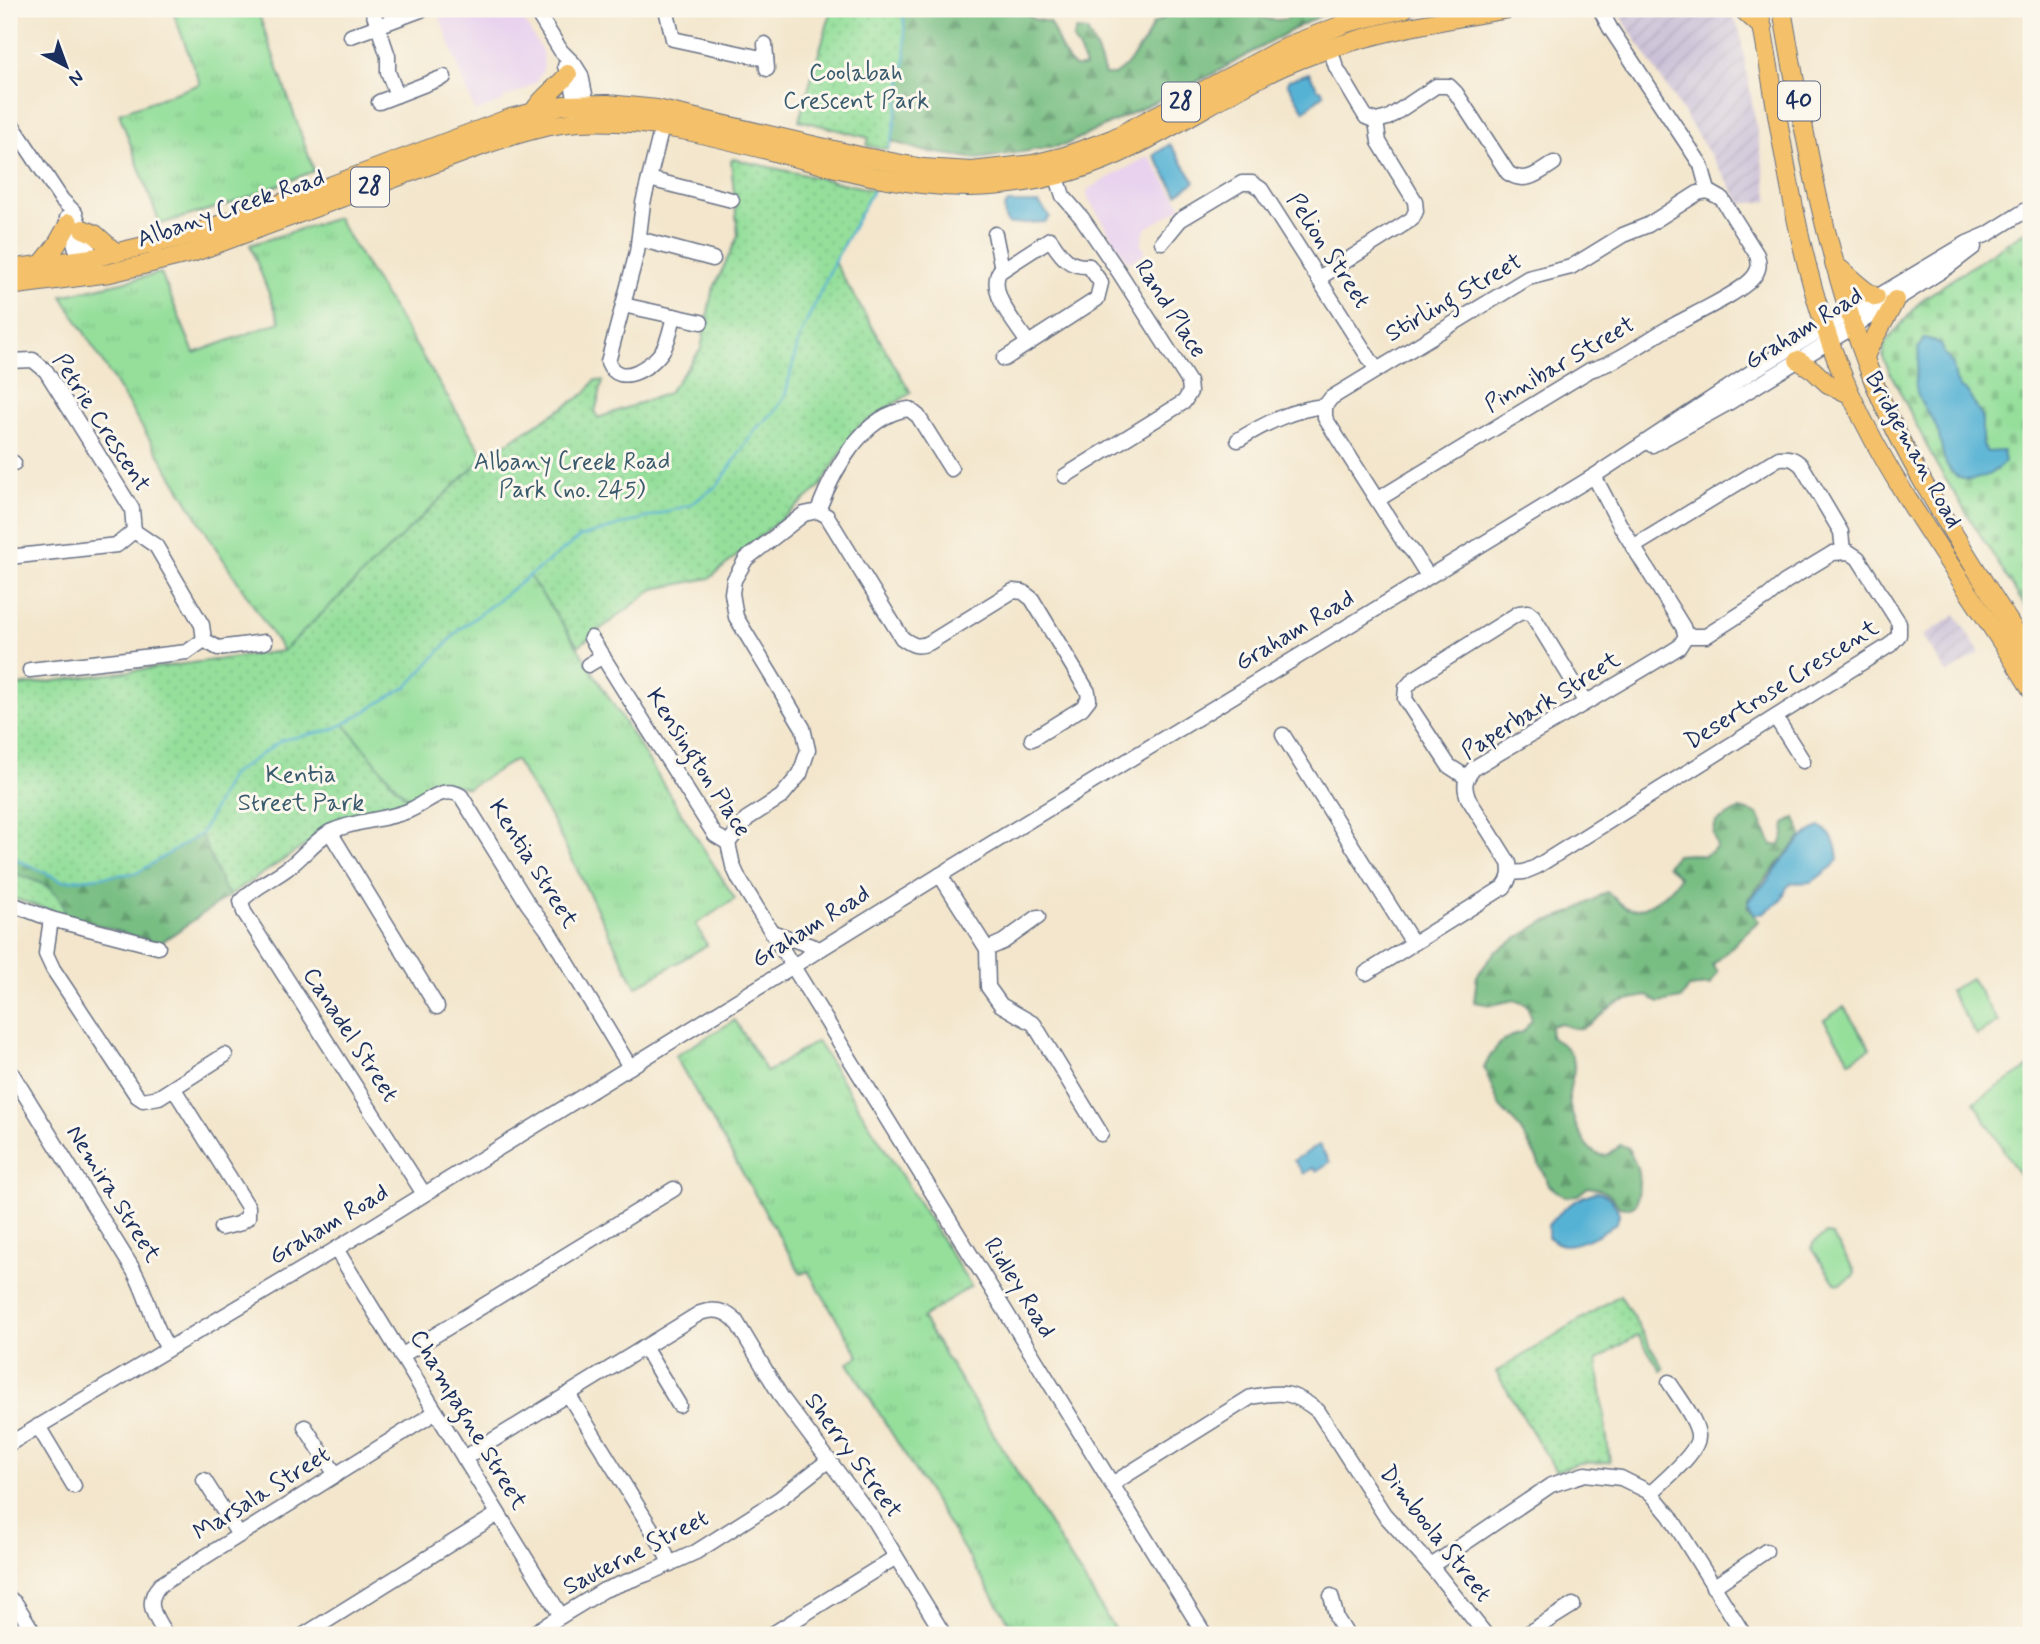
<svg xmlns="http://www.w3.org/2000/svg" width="2040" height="1644" font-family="Mynerve,sans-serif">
<defs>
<pattern id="industrial-furrows" width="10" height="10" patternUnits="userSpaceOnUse" patternTransform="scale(1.75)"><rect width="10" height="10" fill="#c9bfd7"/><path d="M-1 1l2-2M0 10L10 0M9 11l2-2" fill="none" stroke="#aca4bb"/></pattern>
<pattern id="grass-tufts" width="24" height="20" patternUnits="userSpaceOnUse" patternTransform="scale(1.75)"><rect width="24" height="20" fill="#95df9b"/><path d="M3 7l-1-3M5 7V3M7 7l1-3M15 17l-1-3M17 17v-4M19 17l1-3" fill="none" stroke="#80c088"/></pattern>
<pattern id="forest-firs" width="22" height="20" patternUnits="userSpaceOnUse" patternTransform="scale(1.75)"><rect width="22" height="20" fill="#78be83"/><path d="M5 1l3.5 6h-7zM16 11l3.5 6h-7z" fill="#629b6e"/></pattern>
<pattern id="cemetery-stones" width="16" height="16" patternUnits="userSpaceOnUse" patternTransform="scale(1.75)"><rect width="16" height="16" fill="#95df9b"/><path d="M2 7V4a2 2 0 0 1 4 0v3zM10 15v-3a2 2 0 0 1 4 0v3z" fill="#80c088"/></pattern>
<pattern id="park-dots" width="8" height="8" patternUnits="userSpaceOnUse" patternTransform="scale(1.75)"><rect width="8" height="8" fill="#95df9b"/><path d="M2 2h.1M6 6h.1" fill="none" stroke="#80c088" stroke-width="1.8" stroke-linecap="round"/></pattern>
</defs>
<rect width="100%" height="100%" fill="#fbf7ec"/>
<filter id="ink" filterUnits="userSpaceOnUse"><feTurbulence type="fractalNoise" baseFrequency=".0143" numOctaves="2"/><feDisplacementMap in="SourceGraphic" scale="14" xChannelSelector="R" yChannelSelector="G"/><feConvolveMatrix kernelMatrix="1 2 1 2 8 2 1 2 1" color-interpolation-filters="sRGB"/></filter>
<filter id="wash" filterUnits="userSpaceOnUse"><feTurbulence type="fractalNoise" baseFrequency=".00686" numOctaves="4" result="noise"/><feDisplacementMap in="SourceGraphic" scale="28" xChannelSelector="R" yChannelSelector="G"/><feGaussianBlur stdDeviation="1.57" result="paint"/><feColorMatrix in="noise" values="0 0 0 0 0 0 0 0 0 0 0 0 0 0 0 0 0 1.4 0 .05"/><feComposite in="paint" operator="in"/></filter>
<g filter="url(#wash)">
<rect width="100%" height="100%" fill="#f3e6cc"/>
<g fill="#e8d2ee">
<path d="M463 9H517L542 51 544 67 535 85 533 83 525 90 503 98 504 101 475 112 440 17Z"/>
<path d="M1149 156 1182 207 1145 229 1141 245 1145 250 1144 254 1130 262 1127 261 1087 197 1088 189Z"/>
</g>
<g fill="url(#industrial-furrows)">
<path d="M1621 9H1730L1740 32 1769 201 1742 204 1620 15Z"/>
<path d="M1956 615 1980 653 1947 674 1923 636Z"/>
</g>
<g fill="url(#grass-tufts)" stroke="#58877c" stroke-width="2">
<path d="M172 9H257L314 171 233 203 160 224 119 113 200 84Z"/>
<path d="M337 218 573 600 561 621 735 899 696 924 707 945 636 987 551 818 515 760 468 788 450 784 411 801 396 787 283 651 216 548 62 296 161 273 194 353 280 322 250 245Z"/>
<path d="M735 1020 767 1072 817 1041 971 1286 922 1318 1118 1635H1017L848 1363 859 1356 808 1271 801 1274 675 1056Z"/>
<path d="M2031 1066V1172L2021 1178 1974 1102Z"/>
</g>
<g fill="url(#forest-firs)" stroke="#4a7670" stroke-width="2">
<path d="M886 9H1023L1033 19 1049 22C1059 39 1059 52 1074 67H1085L1081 54 1073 40 1076 30 1087 31 1097 51 1105 75H1114L1126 66 1145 41 1153 24 1164 18 1166 9H1250C1263 19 1270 22 1286 19L1291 13 1288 9H1335L1301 25 1207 77 1065 145 978 159 923 151 849 128Z"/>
<path d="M200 792 223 887 230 895 159 944 65 915C61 884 34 881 9 872V812Z"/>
<path d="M1740 809 1758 814 1772 845H1780L1784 835 1785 823 1795 818 1802 836 1748 899V908L1759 921C1741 935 1730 951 1712 965L1718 972 1710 985 1689 987 1681 999 1659 1003 1647 996C1637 998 1622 1000 1614 1005 1594 1018 1587 1038 1560 1023L1551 1026 1550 1037C1560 1043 1569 1047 1573 1059 1577 1070 1569 1084 1569 1096 1569 1113 1585 1160 1607 1155 1612 1153 1616 1149 1620 1145L1627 1147C1639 1166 1642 1182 1636 1204L1628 1208 1619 1207C1611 1194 1604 1189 1588 1187L1578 1195 1564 1197 1549 1185 1535 1155 1518 1126 1500 1107 1484 1068C1493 1049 1502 1037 1523 1032L1532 1020 1527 1005 1514 1000 1491 1005 1474 1002 1477 976 1495 952 1544 922 1572 912 1607 892C1614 897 1622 907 1630 909 1646 912 1673 891 1679 877L1667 865 1676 855 1692 854 1704 856 1717 847 1713 834 1716 822Z"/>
</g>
<path fill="url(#cemetery-stones)" stroke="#58877c" stroke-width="2" d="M2031 227V616L1936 464 1883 358 1884 344 1923 299Z"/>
<g fill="url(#park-dots)" stroke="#58877c" stroke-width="2">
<path d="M832 9H903L906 54 893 134 888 149 867 146 869 138 799 120Z"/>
<path d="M733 159 873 190 834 262 911 393 857 428 819 488 710 578 654 589 578 646 529 576 526 578 459 630 409 685 344 724 396 787 411 801 321 835 230 895 223 887 201 834 137 873 63 881 9 856V657H15L17 686 283 651 483 458 586 393 595 380 603 381 595 412 598 418 668 393 701 349 712 292 738 236 731 161Z"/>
<path d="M9 872C34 881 61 884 65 915L9 897Z"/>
<path d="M1620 1295 1664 1369 1661 1371 1638 1335 1597 1360 1610 1462 1579 1463 1556 1471 1496 1372Z"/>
</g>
<g fill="#95df9b" stroke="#58877c" stroke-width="2">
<path d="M1971 978 1998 1022 1977 1035 1949 991Z"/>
<path d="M1844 1007 1870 1048 1850 1061 1824 1020Z"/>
<path d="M1826 1234 1832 1235 1855 1271 1854 1276 1840 1284 1835 1283 1812 1248 1813 1243Z"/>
</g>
<g fill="#57b2d4" stroke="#397099" stroke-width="2">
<path d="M1309 73 1318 89H1321L1324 94 1304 111 1287 83 1289 80Z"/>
<path d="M1170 144 1195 182 1177 194 1154 155Z"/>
<path d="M1008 203H1039L1050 217 1045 222 1009 224 1005 219 1004 208Z"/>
<path d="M1924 338 1935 341 1942 346 1944 353 1953 365 1956 381 1960 388 1967 391 1982 417V444L1987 452 2003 451 2005 462C1988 479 1959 491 1946 463 1941 453 1941 437 1936 426 1929 412 1918 403 1916 387 1914 374 1921 362 1918 349Z"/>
<path d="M1820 827C1832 832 1837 846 1838 859L1833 866 1812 882 1792 883 1787 887 1781 901 1764 912 1754 915 1748 902C1754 894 1761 888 1767 881 1782 863 1797 836 1820 827Z"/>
<path d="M1319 1145 1330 1162 1316 1171 1313 1168 1304 1174 1294 1160Z"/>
<path d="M1596 1192C1604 1193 1609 1196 1614 1204 1617 1209 1621 1213 1618 1219 1613 1231 1576 1246 1563 1245 1557 1244 1553 1240 1548 1237V1225C1561 1210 1577 1197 1596 1192Z"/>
</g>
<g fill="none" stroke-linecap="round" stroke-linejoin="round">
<g stroke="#57b2d4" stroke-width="2.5">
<path d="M888 149 893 134 906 54 903 9"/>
<path d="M9 856 63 881 137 873 201 834 231 775 282 740 331 730 344 724 409 685 459 630 580 537 690 505 718 485 756 429 775 411 785 396 799 339 834 262 873 190"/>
</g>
</g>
</g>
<g filter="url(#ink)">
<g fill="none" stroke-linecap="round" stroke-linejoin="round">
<defs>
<g id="minor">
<path d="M372 9 388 56V72L397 95"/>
<path d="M535 9 561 51 574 64 581 75 589 114"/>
<path d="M666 9 673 39 766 59"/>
<path d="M1600 9 1610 28 1701 165 1708 191"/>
<path d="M351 36 421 10"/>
<path d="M765 44 767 69"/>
<path d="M1330 48 1336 67 1358 104 1366 117 1376 121 1388 118 1436 86H1449L1456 93 1508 173C1526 185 1538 173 1554 163"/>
<path d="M565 66 573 88 578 114"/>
<path d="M379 102 444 77"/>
<path d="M9 120 62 200 75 213 94 265"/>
<path d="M662 127 643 203 637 252 608 362C619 390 655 365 664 348 669 339 671 327 674 316"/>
<path d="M1054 168 1063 196 1082 218 1119 272 1189 382 1190 392 1184 402 1065 476"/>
<path d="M649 179 732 200"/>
<path d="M67 218 82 269"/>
<path d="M995 234 1002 269"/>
<path d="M639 239 713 259"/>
<path d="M1162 242 1180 220 1242 183H1252L1261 189 1376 369"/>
<path d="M1319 278 1412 219 1416 211 1415 201 1379 142 1376 121"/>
<path d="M623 305 701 322"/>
<path d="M1028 343C1017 325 988 294 999 272L1050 239C1061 255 1067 267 1089 266"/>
<path d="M1004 359 1097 299 1101 283 1089 266"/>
<path d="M9 361 33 360 46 371 132 509 134 531 117 545 9 557"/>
<path d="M1238 440C1266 423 1293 409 1325 406"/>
<path d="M1652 445 1730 402 1853 327 1949 266 1974 247"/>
<path d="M9 464 14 463"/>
<path d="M1377 500 1590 370C1622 361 1647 339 1676 324 1694 314 1745 291 1755 275 1760 268 1759 262 1757 255L1722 199 1708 191 1698 193 1648 225 1623 235 1571 267 1528 278 1331 398 1325 406V418L1403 541 1413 552 1428 576"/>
<path d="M818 511C833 471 862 415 909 409L918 416 951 469"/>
<path d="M1633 547 1779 458C1789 457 1794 458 1802 466L1841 532 1843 551"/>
<path d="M591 638 715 835 728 843 733 866 739 879 1205 1635"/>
<path d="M204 640 218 648 265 642"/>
<path d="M588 665 603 656"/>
<path d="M30 670 187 652 204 640 202 625 156 546 134 531"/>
<path d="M1776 718 1803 761"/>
<path d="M1283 735 1413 943"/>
<path d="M1466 777 1449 766 1405 699 1406 688 1414 679 1519 613 1528 612 1533 616 1585 701"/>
<path d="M330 832 437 1007"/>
<path d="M728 843 748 818 781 797 800 774 808 750 803 728 736 617 732 593 734 580 746 559 804 514 818 511 827 516 902 638C912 645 917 648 929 643L1013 591 1023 592 1032 599 1088 692 1089 699 1082 708 1032 739"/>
<path d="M1511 873 1524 872 1536 867 1890 645 1899 635V623L1858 558 1849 552 1833 553 1785 582 1767 597 1706 636H1686"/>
<path d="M940 875 987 949 988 987 1001 1005 1034 1024 1101 1134"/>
<path d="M9 903 51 919 158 947"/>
<path d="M51 919 46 954 53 969 137 1096 143 1100 159 1097 225 1055"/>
<path d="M772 932 820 949"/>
<path d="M987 949 1003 942 1038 917"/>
<path d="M1366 973 1504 887C1510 879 1511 873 1509 863L1468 798C1463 785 1465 779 1474 768 1542 727 1612 689 1679 647L1686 636 1683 627 1620 525 1594 476"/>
<path d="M9 1069 134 1271C148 1296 152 1324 168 1348"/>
<path d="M174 1089 248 1207V1217L238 1224 221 1228"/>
<path d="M424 1194 244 912 241 901C255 886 274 879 289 867 304 856 314 841 330 832 355 820 383 821 408 811 426 804 442 784 461 796L528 904 549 932 630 1067"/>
<path d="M336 1249 561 1616"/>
<path d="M644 1347 679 1405"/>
<path d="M401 1356 674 1189"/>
<path d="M568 1394 662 1546 670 1564"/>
<path d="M38 1426 74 1486"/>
<path d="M305 1427 336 1475"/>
<path d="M9 1444 336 1249 940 875 1594 476 1756 369 1967 243 1988 234 2031 207"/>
<path d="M464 1458 700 1313C714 1308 725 1310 736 1321L782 1398 873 1519 944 1635"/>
<path d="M204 1480 239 1535"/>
<path d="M1112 1484 1251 1397C1282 1391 1293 1391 1318 1411L1384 1514 1431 1566 1486 1635"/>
<path d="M1651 1493C1663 1481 1700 1452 1698 1435 1697 1420 1678 1396 1669 1382"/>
<path d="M1431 1566 1551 1485 1585 1474 1621 1478 1651 1493 1670 1516 1744 1635"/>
<path d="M1713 1587 1766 1551"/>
<path d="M1331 1596 1337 1619 1347 1635"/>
<path d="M9 1598 16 1604 35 1635"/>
<path d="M166 1635C156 1618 143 1603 160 1585L436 1412"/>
<path d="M304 1635 498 1514"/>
<path d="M530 1635 604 1590 647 1574 696 1552 779 1499 829 1460"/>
<path d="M771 1635 896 1557"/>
<path d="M1525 1635 1573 1605"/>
</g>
<g id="major">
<path d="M1742 9 1763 28"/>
<path d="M1759 9C1783 139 1796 273 1851 395 1899 500 1972 591 2031 689"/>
<path d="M1782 9C1804 135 1826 261 1873 380 1913 479 1976 567 2031 657"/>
<path d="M534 111C543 95 558 88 568 74"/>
<path d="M83 229 95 234 116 253"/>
<path d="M1834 264C1849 275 1860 289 1876 297"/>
<path d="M41 265 56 246 69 223"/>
<path d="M9 269 92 258 187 236 319 190 510 118 563 105 608 104 657 109 860 156 923 168 972 171 1033 164 1065 156 1112 139 1287 46 1347 23 1404 9"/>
<path d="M9 286 110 273 192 253 487 144C517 134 548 124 580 122 711 115 839 188 970 187 1027 186 1084 172 1135 146 1186 121 1234 88 1286 65 1358 34 1432 22 1509 9"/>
<path d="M1865 357C1873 336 1887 320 1895 300"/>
<path d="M1798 360 1813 370 1828 384 1851 395"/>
</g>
</defs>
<use href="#minor" stroke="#676f84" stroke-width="17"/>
<use href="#major" stroke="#676f84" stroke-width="20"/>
<use href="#minor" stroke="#fff" stroke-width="14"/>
<use href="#major" stroke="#f4c16a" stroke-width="18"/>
</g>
</g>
<g text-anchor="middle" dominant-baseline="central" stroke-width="6" stroke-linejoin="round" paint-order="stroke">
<g fill="#fbf7ec" stroke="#5e6b89" stroke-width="2">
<rect x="1778" y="81.5" width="42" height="39" rx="5"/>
<rect x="1162" y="82.5" width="38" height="39" rx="5"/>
<rect x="351" y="167.5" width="38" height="39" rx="5"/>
</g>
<g font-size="23" font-weight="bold" fill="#1b2f5e">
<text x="1799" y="101">40</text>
<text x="1181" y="102">28</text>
<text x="370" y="187">28</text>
</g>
<g font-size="24" fill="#3a5b6d" stroke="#fbf7ec">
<text x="856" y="73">Coolabah<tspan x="856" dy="28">Crescent Park</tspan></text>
<text x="572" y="462">Albany Creek Road<tspan x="572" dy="28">Park (no. 245)</tspan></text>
<text x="301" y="775">Kentia<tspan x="301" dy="28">Street Park</tspan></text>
</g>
<g font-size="24" fill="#1b2f5e" stroke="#fbf7ec">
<text transform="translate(231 209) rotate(-19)">Albany Creek Road</text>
<text transform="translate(1328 251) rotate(57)">Pelion Street</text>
<text transform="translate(1454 298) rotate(-30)">Stirling Street</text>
<text transform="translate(1170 309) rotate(57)">Rand Place</text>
<text transform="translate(1804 329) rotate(-32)">Graham Road</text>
<text transform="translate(1560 365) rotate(-30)">Pinnibar Street</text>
<text transform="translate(101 423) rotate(57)">Petrie Crescent</text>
<text transform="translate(1913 450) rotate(61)">Bridgeman Road</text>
<text transform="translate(1295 631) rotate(-31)">Graham Road</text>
<text transform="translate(1782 685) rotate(-32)">Desertrose Crescent</text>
<text transform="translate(1541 706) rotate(-32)">Paperbark Street</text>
<text transform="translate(698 763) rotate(57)">Kensington Place</text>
<text transform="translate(533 864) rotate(58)">Kentia Street</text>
<text transform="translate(811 927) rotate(-32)">Graham Road</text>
<text transform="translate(350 1035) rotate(57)">Canadel Street</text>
<text transform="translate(113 1194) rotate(58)">Nemira Street</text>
<text transform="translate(329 1225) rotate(-31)">Graham Road</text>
<text transform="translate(1019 1288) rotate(58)">Ridley Road</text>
<text transform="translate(468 1420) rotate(59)">Champagne Street</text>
<text transform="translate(853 1456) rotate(54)">Sherry Street</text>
<text transform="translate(262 1494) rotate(-32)">Marsala Street</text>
<text transform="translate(1435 1534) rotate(52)">Dimboola Street</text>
<text transform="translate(636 1553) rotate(-27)">Sauterne Street</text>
</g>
</g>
<rect width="2040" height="1644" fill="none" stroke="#fbf7ec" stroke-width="35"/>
<g transform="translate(66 66) rotate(139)" stroke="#fbf7ec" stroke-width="5" paint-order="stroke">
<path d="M0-5L12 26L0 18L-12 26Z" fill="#1b2f5e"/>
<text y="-10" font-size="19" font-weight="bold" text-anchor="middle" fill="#1b2f5e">N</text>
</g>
</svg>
